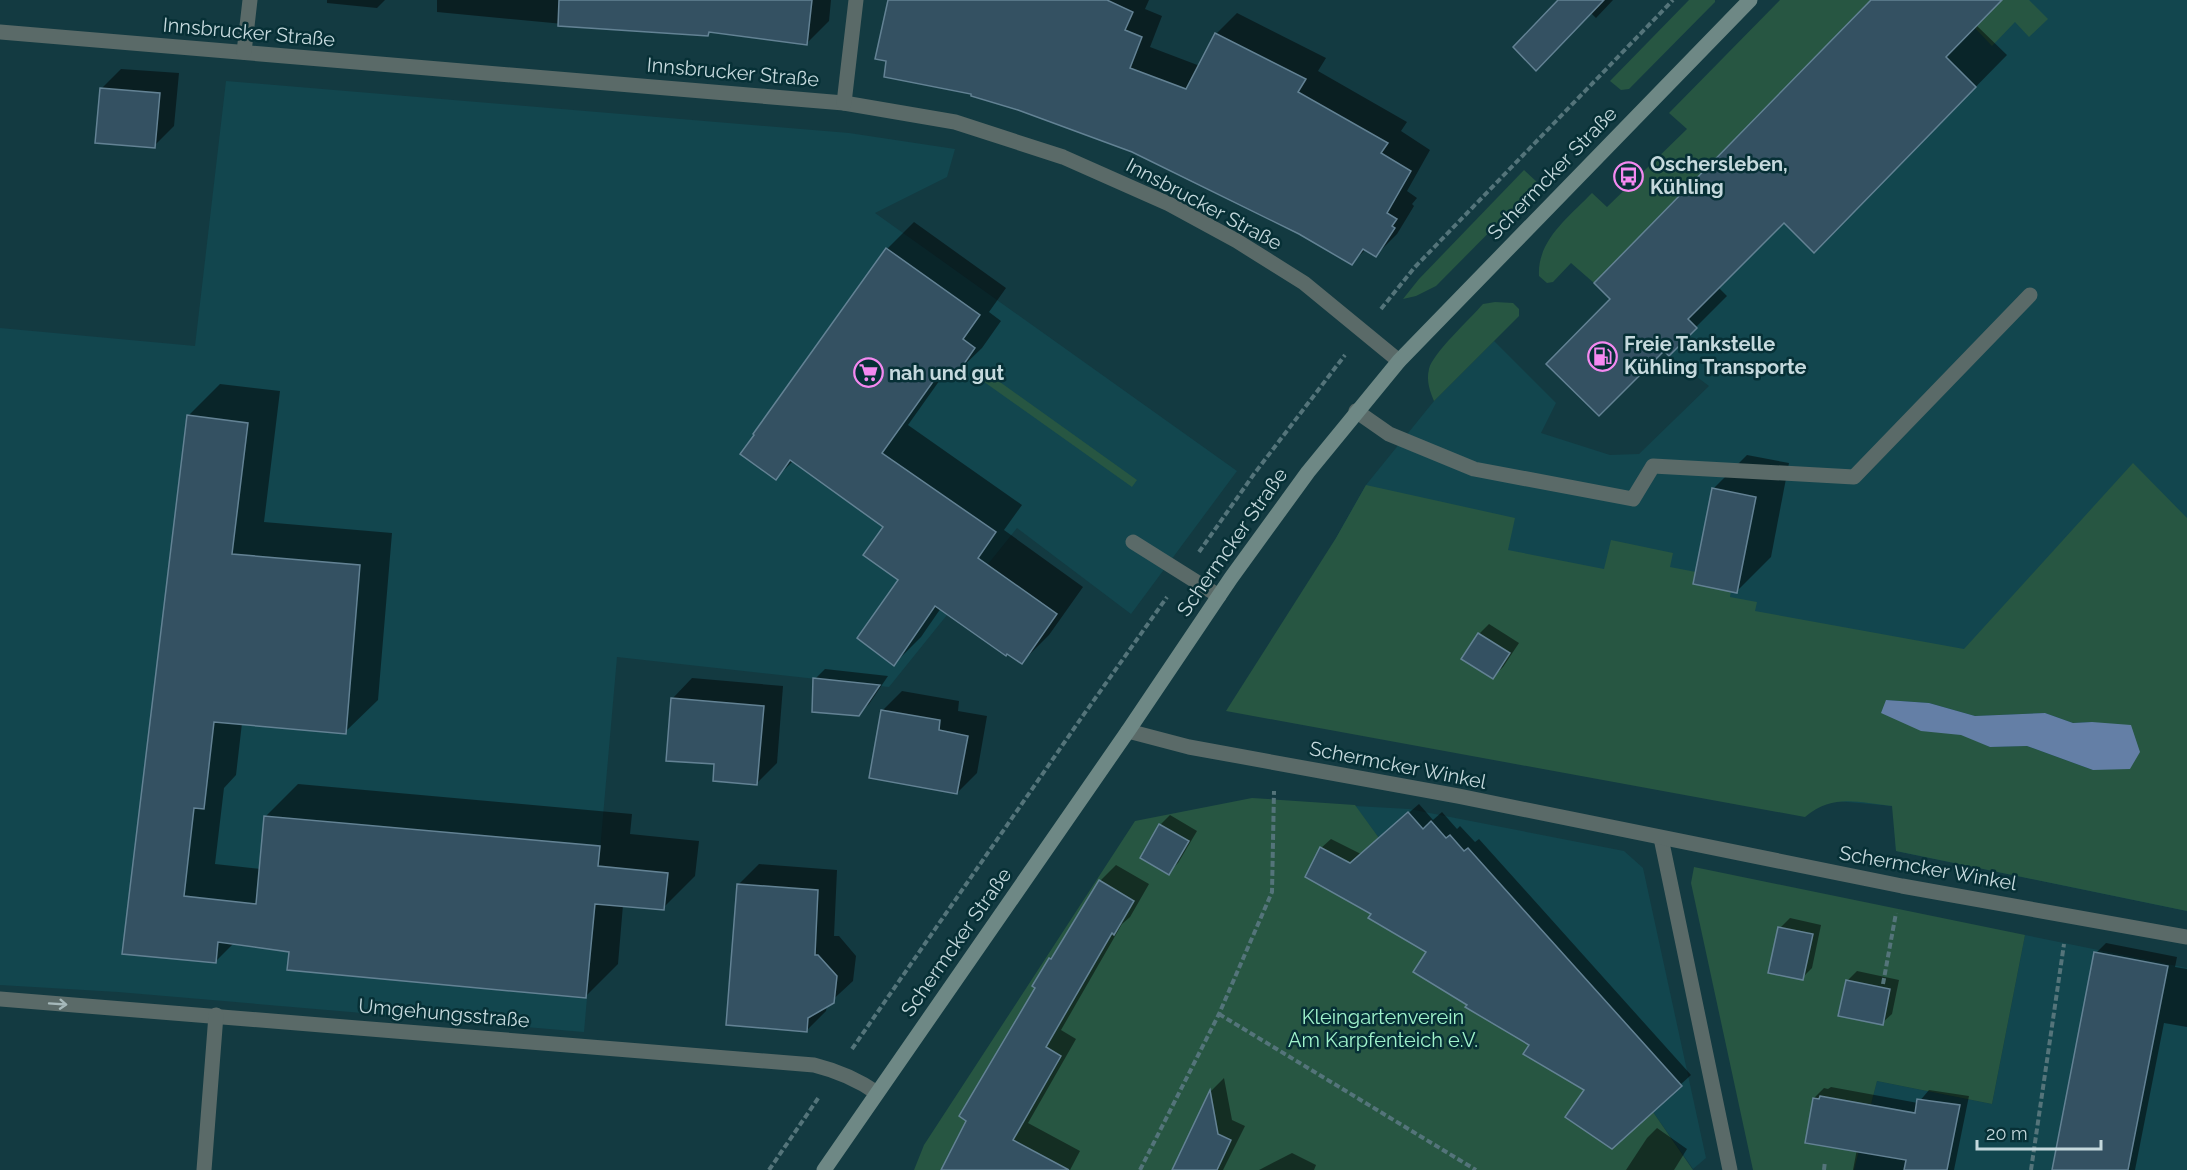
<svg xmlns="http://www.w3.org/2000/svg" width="2187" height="1170" font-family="Raleway,sans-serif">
<rect width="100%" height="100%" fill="#133a41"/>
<g fill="#12464e">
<path d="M1821 0H2187V911L1896 851 1893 806 1835 801 1336 538 1366 485 1434 401 1494 341 1556 403 1541 433 1610 455 1639 454 1709 386 1669 356 1696 327 1621 254 1630 246Z"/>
<path d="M226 81 849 133 955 149 947 177 875 213 1237 471 1131 614 1017 528 889 687 617 657 584 1032 118 992 0 985V328L195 346Z"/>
<path d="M1355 806 1409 809 1624 851 1643 868 1706 1158 1693 1169 1653 1112 1379 838Z"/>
<path d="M2025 935 2187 968V1170H1854L1877 1081 1992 1104Z"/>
</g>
<g fill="#275642" fill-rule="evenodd">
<path d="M1689 0H1715V2L1629 89 1621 90 1610 81Z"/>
<path d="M1780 0H1871L1594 283 1571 263 1553 282 1547 283 1539 276C1537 240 1569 217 1592 193L1607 207 1687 129 1669 113Z"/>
<path d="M2002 0H2029L2048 19 2029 37 2015 22 1992 46 1975 28Z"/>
<path d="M1524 170 1538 183 1436 286 1416 296 1403 299 1419 279Z"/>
<path d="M1495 302 1513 303 1519 309V316L1434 401C1430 391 1426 381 1429 369 1432 354 1471 318 1483 304Z"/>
<path d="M986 372 1137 480 1132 487 980 379Z"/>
<path d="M2133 463 2187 518V911L1896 851 1892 806C1858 803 1834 793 1805 817L1226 711 1336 538 1366 485 1515 518 1508 550 1604 569 1611 540 1673 553 1670 567 1696 572 1731 591 1730 597 1757 602 1755 611 1964 649ZM1886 700 1929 703 1975 716 2045 713 2073 723 2092 722 2093 770 2027 746 1990 747Z"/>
<path d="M1252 798 1355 805 1379 838 1653 1112 1693 1170H914L924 1145 1135 821Z"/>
<path d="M1694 867 2025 935 1992 1104 1877 1081 1854 1170H1753L1691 883Z"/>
</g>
<path fill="#647fa6" d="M1886 700 1929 703 1975 716 2045 713 2073 723 2092 722 2131 725 2140 752 2130 769 2093 770 2027 746 1990 747 1961 735 1921 731 1881 713Z"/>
<g fill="#0007">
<path d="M327 0H385L377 8 327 3Z"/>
<path d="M437 0H831L829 21 806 44 711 31 708 34 595 27 437 12Z"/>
<path d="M889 0H1149L1145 9 1162 16 1150 47 1200 66 1216 34 1237 13 1326 58 1318 71 1407 122 1401 131 1430 150 1407 191 1417 198 1412 204 1414 206 1397 234 1376 255 1366 249 1352 263Z"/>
<path d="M1560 0H1613L1596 18 1591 13Z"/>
<path d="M1873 0H2001L1976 25 2007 55 1845 220 1784 221 1718 287 1727 296 1669 354 1613 299Z"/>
<path d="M121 69 179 73 174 126 154 146 101 89Z"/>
<path d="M914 222 1006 288 989 312 1001 321 982 348 954 375 947 370 908 425 1022 505 1004 530 1083 587 1049 635 1022 662 941 608 921 637 894 664 900 580 885 526 793 461 776 478 755 433 887 249Z"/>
<path d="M220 384 280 391 264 522 392 533 378 700 345 732 242 723 236 775 224 788 215 864 261 869 266 816 298 784 632 814 630 834 699 841 695 876 663 908 623 905 618 964 586 996 234 943 216 961 123 953 188 416Z"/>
<path d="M1747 455 1789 463 1771 557 1737 591 1713 489Z"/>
<path d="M1489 624 1519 643 1503 667 1493 677 1479 634Z"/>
<path d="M825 669 888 676 869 704 858 714 815 679Z"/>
<path d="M692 678 783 686 777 763 757 783 715 763 673 698Z"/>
<path d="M902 691 959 701 958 711 987 716 977 773 957 793 882 711Z"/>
<path d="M1419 804 1433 820 1442 812 1457 829 1460 826 1475 842 1479 839 1691 1075 1612 1147 1586 1090 1531 1044 1469 1005 1428 952 1373 913 1321 848 1331 839 1361 854Z"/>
<path d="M1170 815 1197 831 1178 863 1168 873 1160 825Z"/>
<path d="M759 864 837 870 834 936H839L856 956 853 981 827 1005 826 1011 806 1031 739 884Z"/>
<path d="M1116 865 1149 884 1130 917 1122 924 1061 1030 1076 1039 1028 1123 1080 1151 1070 1170H942L1037 987 1034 985 1050 958 1057 952 1100 881Z"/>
<path d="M1790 918 1821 925 1812 968 1802 978 1780 928Z"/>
<path d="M2106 943 2177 957 2175 967 2187 969V1027L2164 1023 2135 1170H2053L2096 953Z"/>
<path d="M1857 971 1899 980 1892 1014 1882 1023 1847 981Z"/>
<path d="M1224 1078 1232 1120 1245 1126 1223 1170H1175L1211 1091Z"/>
<path d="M1831 1087 1918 1103 1929 1090 1969 1096 1954 1170H1853L1857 1149 1814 1098 1824 1088 1828 1089Z"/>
<path d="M1657 1128 1687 1149 1674 1170H1626L1647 1138Z"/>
<path d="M1292 1153 1316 1165 1314 1170H1259Z"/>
</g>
<g fill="#345162" stroke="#638294" stroke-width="1.5">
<path d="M559 0H812L807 45 709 32 708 36 558 26Z"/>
<path d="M888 0H1107L1133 12 1125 30 1142 37 1130 68 1186 89 1215 33 1306 79 1298 92 1388 143 1381 153 1411 171 1387 213 1397 219 1392 226 1395 228 1376 257 1363 249 1352 265 1299 234 1132 152 1018 110 971 96V94L884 77 886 61 875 59Z"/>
<path d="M1558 0H1604L1536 71 1513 47Z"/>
<path d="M1871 0H2002L1946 57 1976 87 1814 253 1784 223 1688 319 1697 328 1669 356 1664 351 1599 416 1546 364 1610 299 1594 283Z"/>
<path d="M100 88 160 93 155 148 95 143Z"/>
<path d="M886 248 980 315 963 339 975 348 955 377 942 369 882 453 996 532 978 558 1057 614 1022 664 1007 654 1006 656 935 606 894 666 857 638 898 580 863 555 883 527 790 460 776 480 740 454 754 435 753 434Z"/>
<path d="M187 415 248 423 232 554 360 565 346 734 214 722 204 809 194 808 184 896 256 904 264 816 600 846 598 866 668 873 664 910 595 904 586 998 287 970 289 952 218 942 216 963 122 954Z"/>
<path d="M1712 488 1756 497 1737 593 1693 584Z"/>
<path d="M1478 633 1510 653 1493 679 1461 659Z"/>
<path d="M813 678 880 685 859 716 812 712Z"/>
<path d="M671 698 764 706 757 785 713 781 714 764 666 761Z"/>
<path d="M881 710 940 720 939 730 968 736 957 794 869 778Z"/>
<path d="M1408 812 1423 829 1431 821 1446 838 1450 835 1464 851 1468 848 1682 1086 1612 1149 1565 1117 1584 1090 1523 1054 1529 1045 1465 1007 1467 1005 1413 972 1426 952 1368 918 1371 914 1305 877 1320 847 1350 863Z"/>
<path d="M1159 824 1189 841 1169 875 1140 858Z"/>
<path d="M1099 880 1134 901 1114 935 1112 933 1046 1047 1061 1056 1013 1140 1069 1170H941L966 1121 959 1116 1035 988 1032 986 1049 958 1051 959Z"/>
<path d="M737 884 818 890 815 955H818L837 976 834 1003 808 1018 807 1032 726 1025Z"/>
<path d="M1778 927 1813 934 1803 980 1768 973Z"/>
<path d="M2094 952 2168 966 2128 1170H2052Z"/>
<path d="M1846 980 1890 989 1883 1025 1838 1016Z"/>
<path d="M1210 1090 1218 1134 1231 1140 1217 1170H1172Z"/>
<path d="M1820 1096 1915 1113 1917 1099 1960 1105 1947 1170H1904L1906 1160 1805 1143 1813 1098 1819 1099Z"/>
</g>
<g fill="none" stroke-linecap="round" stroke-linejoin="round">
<g stroke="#54747a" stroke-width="4" stroke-dasharray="6 3" stroke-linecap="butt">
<path d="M1381 309 1415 267 1673 0"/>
<path d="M1199 552 1254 474 1345 355"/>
<path d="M1883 984 1896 913"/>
<path d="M1219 1014 1476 1170"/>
<path d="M852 1049 1082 717 1167 597"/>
<path d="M769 1170 819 1097"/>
<path d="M1140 1170 1219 1014 1272 892 1274 791"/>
<path d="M1824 1170 1825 1161"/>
<path d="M2031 1170 2064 944"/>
</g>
<g stroke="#5a6a68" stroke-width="15">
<path d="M1356 411 1389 434 1474 469 1633 499 1653 466 1854 477 2030 295"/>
<path d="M1133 542 1219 596"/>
<path d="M1661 838 1730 1170"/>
</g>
<g stroke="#5a6a68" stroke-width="15">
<path d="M0 32 844 103 955 122 1063 157 1169 204 1237 241 1304 283 1399 361"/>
<path d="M244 52 250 0"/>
<path d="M844 103 856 0"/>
<path d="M1128 731 1189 747 1458 796 1902 886 2187 937"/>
<path d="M0 999 814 1065C838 1071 857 1079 877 1093"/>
<path d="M204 1170 216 1015"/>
</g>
<path stroke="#6e8885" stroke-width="15" d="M824 1170 1128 731 1231 578 1308 472 1399 361 1750 0"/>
</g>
<defs><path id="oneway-shaft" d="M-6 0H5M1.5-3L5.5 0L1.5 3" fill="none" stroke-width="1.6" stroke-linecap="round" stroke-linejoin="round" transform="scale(1.5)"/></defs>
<use stroke="#a5b8ba" href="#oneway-shaft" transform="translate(58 1004) rotate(4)"/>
<defs>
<symbol id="bus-ring" viewBox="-11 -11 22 22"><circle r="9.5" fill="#073036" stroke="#f489f0" stroke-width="1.5"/><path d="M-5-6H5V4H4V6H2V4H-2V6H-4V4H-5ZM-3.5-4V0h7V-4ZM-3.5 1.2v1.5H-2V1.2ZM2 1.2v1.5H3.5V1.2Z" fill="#f489f0"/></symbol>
<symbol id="fuel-ring" viewBox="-11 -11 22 22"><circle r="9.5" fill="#073036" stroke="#f489f0" stroke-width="1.5"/><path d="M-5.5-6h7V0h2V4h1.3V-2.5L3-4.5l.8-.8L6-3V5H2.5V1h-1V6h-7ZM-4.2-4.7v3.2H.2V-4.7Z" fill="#f489f0"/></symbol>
<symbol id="supermarket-ring" viewBox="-11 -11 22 22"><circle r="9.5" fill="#073036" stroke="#f489f0" stroke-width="1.5"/><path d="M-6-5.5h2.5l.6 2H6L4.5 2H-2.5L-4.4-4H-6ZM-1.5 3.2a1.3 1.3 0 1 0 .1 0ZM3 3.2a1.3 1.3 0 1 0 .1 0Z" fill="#f489f0"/></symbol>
</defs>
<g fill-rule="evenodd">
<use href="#bus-ring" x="1612" y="160" width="33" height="33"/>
<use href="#fuel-ring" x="1586" y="340" width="33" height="33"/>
<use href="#supermarket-ring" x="852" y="356" width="33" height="33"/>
</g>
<g text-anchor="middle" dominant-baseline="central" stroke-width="5" stroke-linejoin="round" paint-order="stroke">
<g font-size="20" fill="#c5d9dd" stroke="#073036">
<text transform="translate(249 32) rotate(5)">Innsbrucker Straße</text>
<text transform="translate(733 72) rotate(5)">Innsbrucker Straße</text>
<text transform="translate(1552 173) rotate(-46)">Schermcker Straße</text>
<text transform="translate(1204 204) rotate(28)">Innsbrucker Straße</text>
<text transform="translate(1232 542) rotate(-55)">Schermcker Straße</text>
<text transform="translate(1398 765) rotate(11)">Schermcker Winkel</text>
<text transform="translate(1928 868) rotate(10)">Schermcker Winkel</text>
<text transform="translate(956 942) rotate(-55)">Schermcker Straße</text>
<text transform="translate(444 1013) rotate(5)">Umgehungsstraße</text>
</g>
<g font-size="20" font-weight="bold" fill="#c5d9dd" stroke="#073036" text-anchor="start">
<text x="1650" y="164">Oschersleben,<tspan x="1650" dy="23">Kühling</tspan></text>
<text x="1624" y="344">Freie Tankstelle<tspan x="1624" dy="23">Kühling Transporte</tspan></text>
<text x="889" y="373">nah und gut</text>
</g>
<g font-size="20" fill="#a0f3cc" stroke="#073036">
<text x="1383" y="1017">Kleingartenverein<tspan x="1383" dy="23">Am Karpfenteich e.V.</tspan></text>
</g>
</g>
<path d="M1977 1140v9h124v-9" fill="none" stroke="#c5d9dd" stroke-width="3"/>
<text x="1986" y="1140" font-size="18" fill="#c5d9dd" stroke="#073036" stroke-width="4.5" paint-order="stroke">20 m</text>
</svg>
